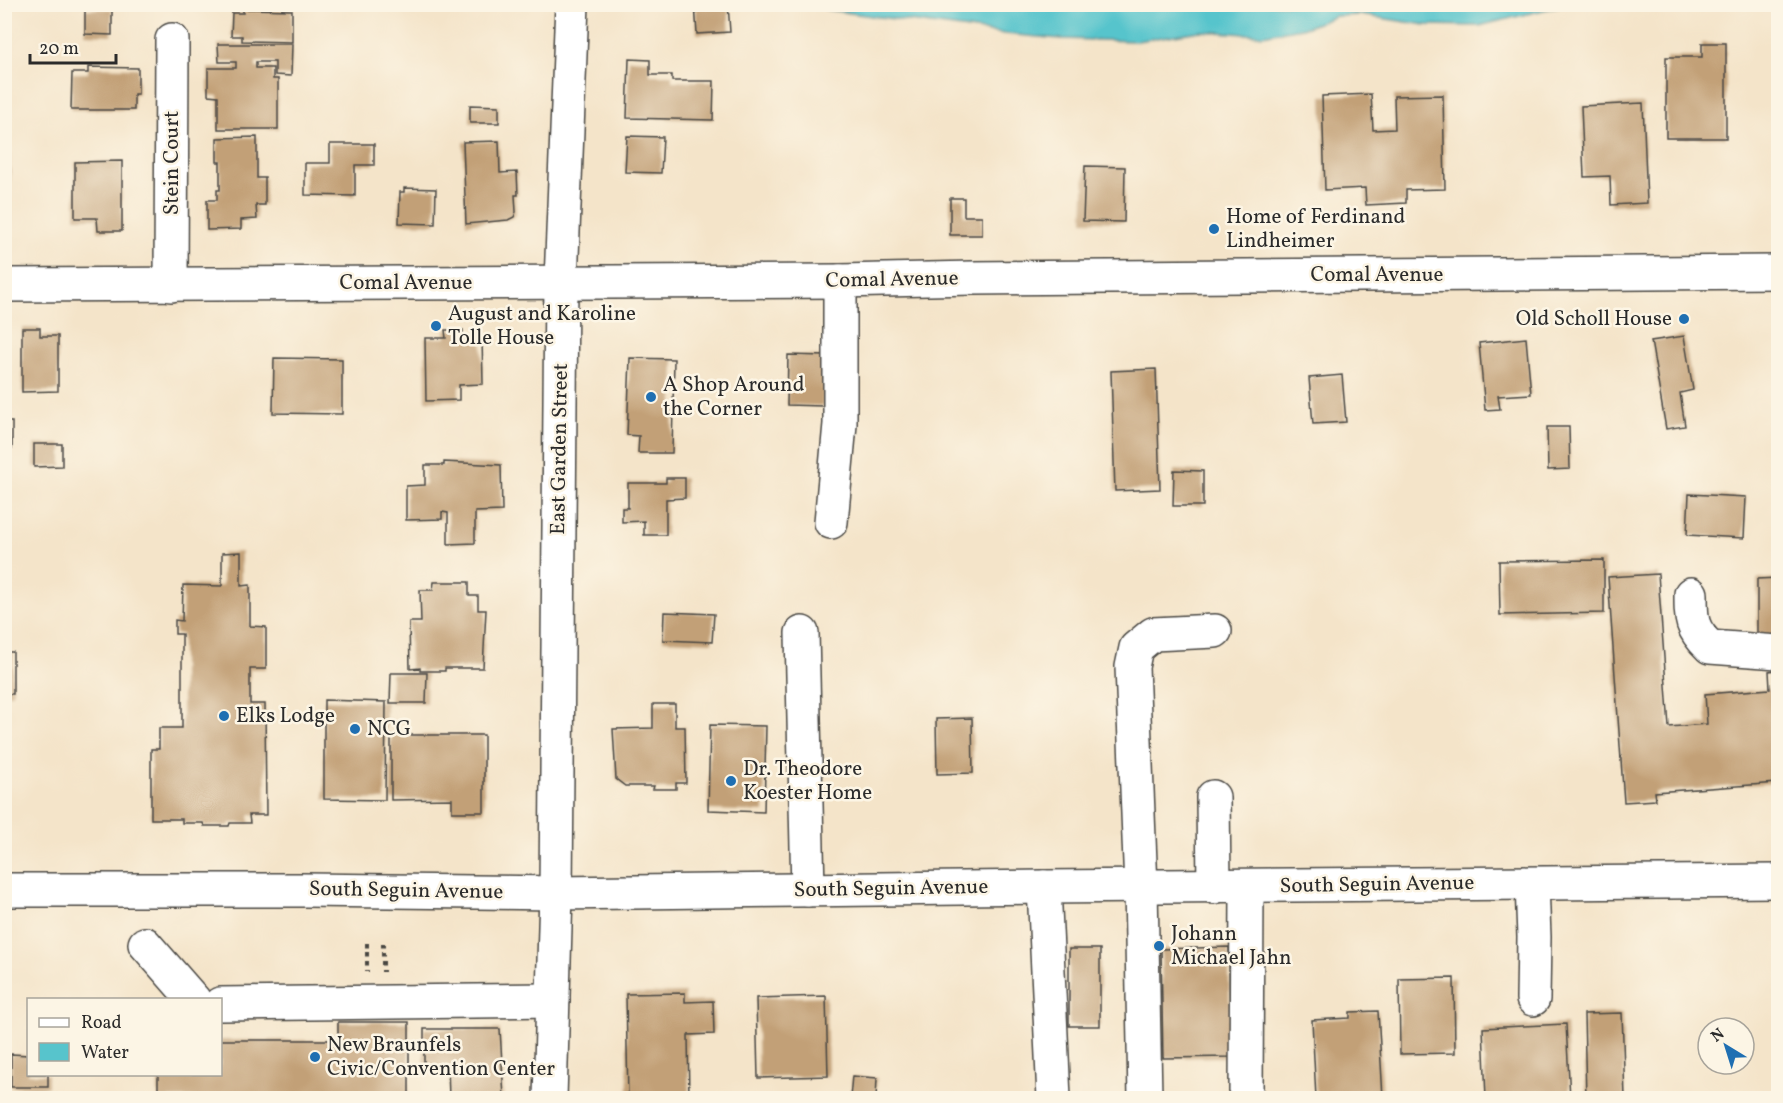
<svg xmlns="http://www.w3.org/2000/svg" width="1783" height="1103" font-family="Vollkorn,serif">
<rect width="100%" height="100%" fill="#fcf5e5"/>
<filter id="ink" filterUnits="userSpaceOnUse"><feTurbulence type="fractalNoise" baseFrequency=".0167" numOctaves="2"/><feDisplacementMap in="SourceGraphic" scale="12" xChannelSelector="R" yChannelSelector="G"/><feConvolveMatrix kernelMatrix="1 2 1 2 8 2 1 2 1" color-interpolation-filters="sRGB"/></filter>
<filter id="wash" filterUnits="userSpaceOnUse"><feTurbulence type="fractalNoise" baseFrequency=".008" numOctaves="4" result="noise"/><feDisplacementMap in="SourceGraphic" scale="24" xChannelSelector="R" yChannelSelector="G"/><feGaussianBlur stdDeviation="1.35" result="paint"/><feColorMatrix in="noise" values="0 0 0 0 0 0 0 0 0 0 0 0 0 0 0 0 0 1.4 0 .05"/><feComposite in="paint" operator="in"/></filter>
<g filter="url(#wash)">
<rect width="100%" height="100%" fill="#f4e4c9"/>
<path fill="#57c4cc" stroke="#41787c" stroke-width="1.5" d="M813 5 1564 4V5L1479 26 1426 25 1360 15 1336 16 1307 27 1262 35 1200 31 1137 41 1061 39 1005 34 828 10Z"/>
<g id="blocks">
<g fill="#c2a077">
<path d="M695 4H728L730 32 697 34Z"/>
<path d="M85 9H112V35L85 34Z"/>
<path d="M243 9 292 10V42L242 41V36H231L232 13H243Z"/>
<path d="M1702 43H1726V138H1666V57H1702Z"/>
<path d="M218 44H292L291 76 275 75V62H256V68H273V79H278V129H218V96L208 95V68H236V62H219Z"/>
<path d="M629 59 650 60V75H672V81H714L713 120 627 118Z"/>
<path d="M88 67 138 68V94H134V110H71L72 73H88Z"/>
<path d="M1371 94 1373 130 1395 129 1394 96 1443 95 1445 189 1406 190V203L1366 205 1365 188 1325 190 1322 96Z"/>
<path d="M1643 103 1647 203 1611 205 1610 176 1584 177 1581 106Z"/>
<path d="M470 105 499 106V123H470Z"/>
<path d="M627 136 663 137 661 173 625 172Z"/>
<path d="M257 137V178H265V205H256L257 219 241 220V229L207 230V200H217V190H220V162H217V138Z"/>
<path d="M499 141 500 173 517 172 518 195H515L516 212 514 217 508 220 466 224 463 142Z"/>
<path d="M330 144H374V165H355V196L305 195V163H330Z"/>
<path d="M4 145H10L11 225H4Z"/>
<path d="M122 161V231H98L97 218H75V162Z"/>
<path d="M1085 166 1125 167 1124 222 1083 221Z"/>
<path d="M404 188 436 189 435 224 399 223 400 192H404Z"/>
<path d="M950 198H964V216H982V235H950Z"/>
<path d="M22 328H40V336H58V391L22 392Z"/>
<path d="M445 330H463V337H482L483 384 459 385V400L426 401 425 338H446Z"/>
<path d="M1684 336 1693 390 1680 393 1685 426 1666 429 1651 341Z"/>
<path d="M1526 338 1531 394 1498 396 1500 409 1485 410 1479 343Z"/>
<path d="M788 355 825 356 823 406 787 405Z"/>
<path d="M274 358 342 359V414L273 413Z"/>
<path d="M630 358 674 359 672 453H638L639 436 627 435Z"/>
<path d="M1156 369 1160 489 1115 491 1111 371Z"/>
<path d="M1342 375 1346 422 1313 424 1309 378Z"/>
<rect x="4" y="422" width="8" height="26"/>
<path d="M1547 427H1569L1570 469 1548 470Z"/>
<path d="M34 444H62V466L34 467Z"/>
<path d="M444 462 501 465 502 511 475 512V543L448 544V513L442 512V519L406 520V486L425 485V465H444Z"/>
<path d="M1174 470 1203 471V506H1173Z"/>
<path d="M666 478H685V498L666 499V535H644V521L622 522V508H628V483H666Z"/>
<path d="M1689 494 1746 497 1744 538 1687 535Z"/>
<rect x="4" y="524" width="4" height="53"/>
<path d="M241 552V586L250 585V626L266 627V669H250V704H265L266 815H249L250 823H230L229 826H204L203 823H182V819H151V749H159V728H182V634H175V620L182 621 183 585 222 586V553Z"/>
<path d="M1604 560V613L1500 615 1499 561Z"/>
<path d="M1658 574 1669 727 1707 724 1705 694 1770 689 1769 671 1778 670V783L1655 792 1656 800 1624 802 1608 577Z"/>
<path d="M1778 578V635H1757V579Z"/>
<path d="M434 582H469V596H478V610H486L483 668H445V671H420V668L410 669 409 622H421L420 590H433Z"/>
<path d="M664 612 714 614 712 642 663 640Z"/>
<rect x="4" y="652" width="9" height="42"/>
<path d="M391 673H427L426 703H390Z"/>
<path d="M324 700 386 702 385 800 324 799Z"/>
<path d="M653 704H675V727H685L686 783H676V789H653L654 786H625L616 779 613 729 653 728Z"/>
<path d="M972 718 973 773 937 774 936 719Z"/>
<path d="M710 725 766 726 764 812 708 810Z"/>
<path d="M391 735H484V812H452V799L391 800Z"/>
<path d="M1229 947 1230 1057 1163 1058 1161 949Z"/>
<rect x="1069" y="949" width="31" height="77"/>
<path d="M1454 978 1455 1053 1400 1054 1399 979Z"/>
<path d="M685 993V1002L713 1001 714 1034 688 1035 689 1098H628L626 994Z"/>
<path d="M826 996 828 1076 758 1078 756 998Z"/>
<path d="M1378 1011 1383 1098H1316L1312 1020 1350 1018V1012Z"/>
<path d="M1622 1013 1625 1098H1586L1584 1014Z"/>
<path d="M338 1022H409V1098H158V1074H220V1040H338Z"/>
<path d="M1566 1024 1570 1098H1486L1483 1028Z"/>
<path d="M424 1029H500L504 1098H449L448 1066H424Z"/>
<path d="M11 1054 28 1055V1074H48V1087H11Z"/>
<path d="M852 1076 877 1078 876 1098H850Z"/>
</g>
</g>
</g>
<g filter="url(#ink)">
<use href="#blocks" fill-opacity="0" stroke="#494743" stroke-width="1.5"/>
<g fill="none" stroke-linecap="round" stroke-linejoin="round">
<defs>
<g id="minor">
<path d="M4 285 840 281 973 278 1778 272"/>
<path d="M171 285 172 40"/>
<path d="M831 522 840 424V281"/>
<path d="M1691 594C1691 620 1691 629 1710 647L1778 652"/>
<path d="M802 633 808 890"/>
<path d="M1213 797 1214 887"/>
<path d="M1532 884 1534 937 1533 999"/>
<path d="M1044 887 1054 1098"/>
<path d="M145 944 194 1000"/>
<path d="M220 1004 553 1000"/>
<path d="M550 1098 556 893 561 282 572 4"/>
<path d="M1145 1098 1141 887 1132 667 1136 648 1153 634 1215 631"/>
<path d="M1246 1098 1247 887"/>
</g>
<path id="major" d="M4 890H304L556 893 1044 887 1778 881"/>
</defs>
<use href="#minor" stroke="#494743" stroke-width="36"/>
<use href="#major" stroke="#494743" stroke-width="36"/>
<g stroke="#494743" stroke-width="4" stroke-dasharray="4.5 4.5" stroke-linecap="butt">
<path d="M367 943V972"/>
<path d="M383 943V972"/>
</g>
<use href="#minor" stroke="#fff" stroke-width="33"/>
<use href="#major" stroke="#fff" stroke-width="33"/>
</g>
</g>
<g fill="#1f6fb2" stroke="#fcf5e5" stroke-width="2">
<circle cx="1214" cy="229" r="6"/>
<circle cx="1684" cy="319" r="6"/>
<circle cx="436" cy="326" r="6"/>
<circle cx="651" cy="397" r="6"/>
<circle cx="224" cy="716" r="6"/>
<circle cx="355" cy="729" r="6"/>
<circle cx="731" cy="781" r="6"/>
<circle cx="1159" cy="946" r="6"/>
<circle cx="315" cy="1057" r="6"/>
</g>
<g text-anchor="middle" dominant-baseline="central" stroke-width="5" stroke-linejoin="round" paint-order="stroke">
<g font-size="21" fill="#2b2b2b" stroke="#fcf5e5">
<text transform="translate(172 163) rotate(-90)">Stein Court</text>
<text x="1377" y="275">Comal Avenue</text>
<text transform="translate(892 280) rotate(-1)">Comal Avenue</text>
<text x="406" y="283">Comal Avenue</text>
<text transform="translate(560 449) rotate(-89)">East Garden Street</text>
<text transform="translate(1377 885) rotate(-1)">South Seguin Avenue</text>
<text transform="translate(891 889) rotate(-1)">South Seguin Avenue</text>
<text transform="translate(406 891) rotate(1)">South Seguin Avenue</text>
</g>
<g font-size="21" fill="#2b2b2b" stroke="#fcf5e5" text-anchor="start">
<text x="1226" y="217">Home of Ferdinand<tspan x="1226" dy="24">Lindheimer</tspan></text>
<text x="448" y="314">August and Karoline<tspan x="448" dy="24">Tolle House</tspan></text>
<text x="1672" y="319" text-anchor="end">Old Scholl House</text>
<text x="663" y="385">A Shop Around<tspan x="663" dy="24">the Corner</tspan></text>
<text x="236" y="716">Elks Lodge</text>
<text x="367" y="729">NCG</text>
<text x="743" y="769">Dr. Theodore<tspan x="743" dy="24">Koester Home</tspan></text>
<text x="1171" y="934">Johann<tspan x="1171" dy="24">Michael Jahn</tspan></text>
<text x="327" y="1045">New Braunfels<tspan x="327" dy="24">Civic/Convention Center</tspan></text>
</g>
</g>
<rect width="1783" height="1103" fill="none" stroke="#fcf5e5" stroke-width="24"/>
<rect x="27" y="998" width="195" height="78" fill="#fcf5e5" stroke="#a8a49b" stroke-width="1.5"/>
<rect x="39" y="1018" width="30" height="9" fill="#ffffff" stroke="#a8a49b" stroke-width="1.5"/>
<text x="81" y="1028" font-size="18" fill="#2b2b2b">Road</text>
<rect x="39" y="1043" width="30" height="18" fill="#57c4cc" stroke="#a8a49b" stroke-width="1.5"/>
<text x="81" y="1058" font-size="18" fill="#2b2b2b">Water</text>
<g transform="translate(1726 1046) rotate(322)"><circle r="28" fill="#fcf5e5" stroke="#a8a49b" stroke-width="1.5"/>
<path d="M0-4.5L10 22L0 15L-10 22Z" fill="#1f6fb2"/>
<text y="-9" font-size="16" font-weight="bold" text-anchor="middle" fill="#2b2b2b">N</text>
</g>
<path d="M30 54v9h86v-9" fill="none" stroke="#2b2b2b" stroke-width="3"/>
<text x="39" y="54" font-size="18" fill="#2b2b2b" stroke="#fcf5e5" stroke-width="4.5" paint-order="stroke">20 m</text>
</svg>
